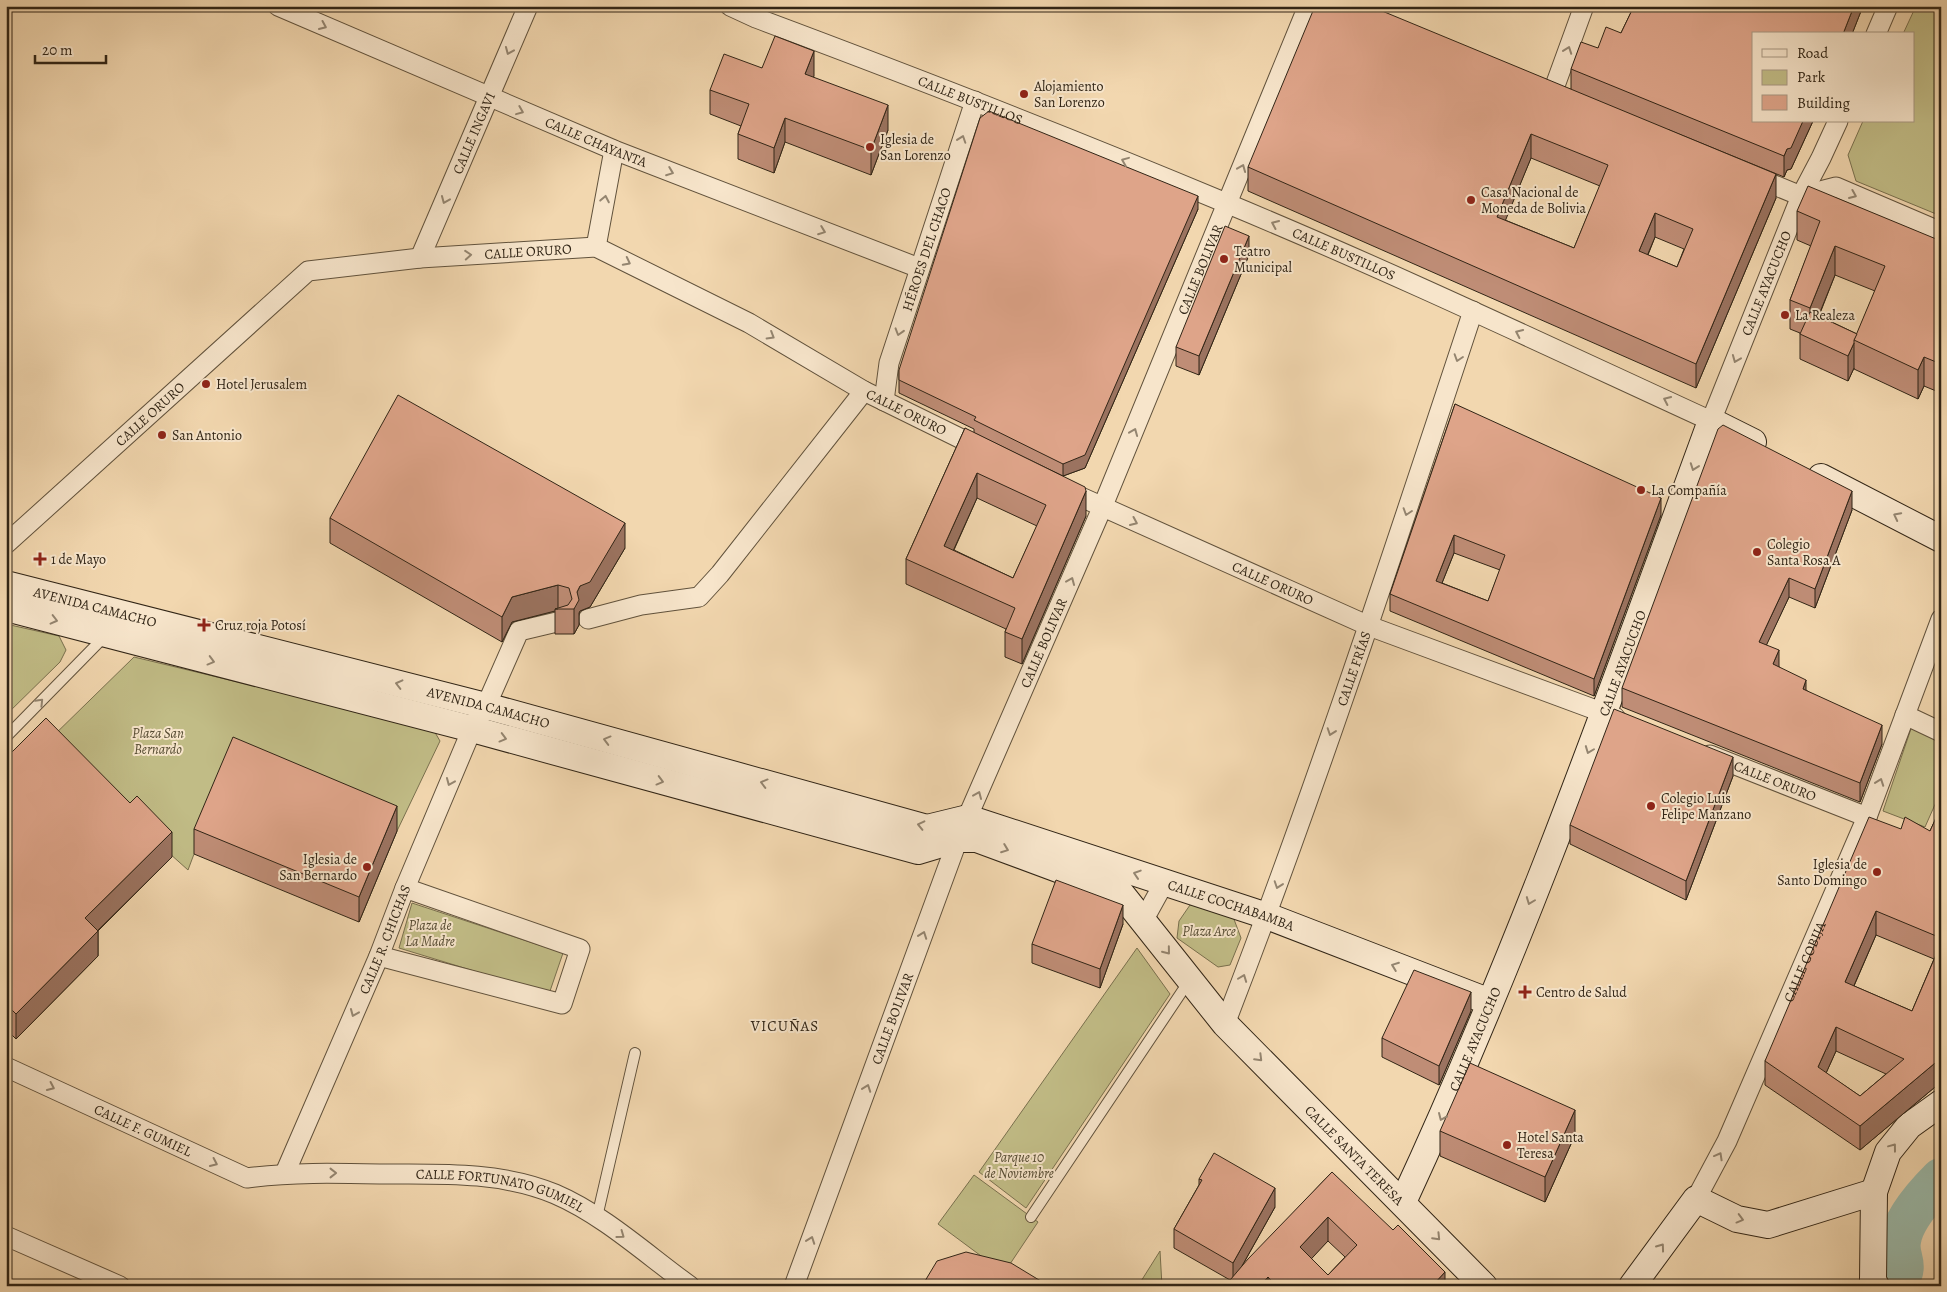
<svg xmlns="http://www.w3.org/2000/svg" width="1947" height="1292" font-family="Alegreya,serif">
<rect width="100%" height="100%" fill="#f2d7af"/>
<filter id="stains"><feTurbulence type="fractalNoise" baseFrequency=".004" numOctaves="4"/><feColorMatrix values="0 0 0 0 .2 0 0 0 0 .09 0 0 0 0 .02 0 0 0 .5 -.17"/></filter>
<radialGradient id="worn" r=".72"><stop offset=".6" stop-color="#630" stop-opacity="0"/><stop offset="1" stop-color="#630" stop-opacity=".3"/></radialGradient>
<g fill="#c1bc86" stroke="#79704e">
<path d="M1916 6H1941V216L1856 181 1848 155 1863 121H1913V34H1903Z"/>
<path d="M6 624 59 636 66 650 60 662 6 715Z"/>
<path d="M134 657 433 729 440 741 397 831 319 799 194 854 188 870 46 743Z"/>
<path d="M1915 717 1941 729V791L1925 827 1883 811Z"/>
<path d="M1207 901 1232 914 1241 938 1230 965 1218 967 1177 938 1179 921 1190 905Z"/>
<path d="M412 903 563 953 549 994 399 948Z"/>
<path d="M1137 948 1170 994 1026 1208 979 1172Z"/>
<path d="M974 1175 1038 1222 1004 1273 938 1224Z"/>
<path d="M1160 1251 1162 1286H1138Z"/>
</g>
<g fill="none" stroke-linecap="round" stroke-linejoin="round">
<path stroke="#9bbaaa" stroke-width="42" d="M1898 1282C1909 1262 1897 1258 1900 1241 1903 1219 1926 1194 1941 1179"/>
<defs>
<g id="lane">
<path d="M6 737 105 636"/>
<path d="M597 1217 635 1053"/>
<path d="M1031 1217 1189 981"/>
</g>
<g id="street">
<path id="s1" d="M278 6 614 150 919 268"/>
<path id="s2" d="M730 6 756 18C914 77 1071 138 1226 203 1390 271 1550 347 1711 421L1801 196 1821 158 1838 121"/>
<path d="M1876 34 1888 6"/>
<path d="M1552 94 1584 6"/>
<path d="M1752 176 1801 196 1836 187 1941 232"/>
<path d="M596 247 614 150"/>
<path id="s3" d="M420 258 528 6"/>
<path id="s4" d="M884 401 889 363 975 101"/>
<path id="s5" d="M1063 489 1369 626 1615 717"/>
<path id="s6" d="M6 544 308 271 420 258 596 247 749 323 864 391 982 449"/>
<path d="M588 619 641 605 699 597 720 574 864 391"/>
<path d="M1905 715 1941 732"/>
<path id="s7" d="M1710 755 1867 817"/>
<path d="M1143 921 1164 883"/>
<path d="M379 956 562 1004 580 949 405 888"/>
<path id="s8" d="M1225 1024C1316 789 1394 550 1473 311"/>
<path id="s9" d="M6 1067 247 1178C291 1172 335 1173 380 1174 438 1174 500 1171 555 1194 604 1215 647 1255 690 1286"/>
<path id="s10" d="M285 1173 379 956 405 888 472 729 486 706 519 631 561 621"/>
<path id="s11" d="M1696 1199 1727 1141 1867 817 1941 619"/>
<path d="M6 1236 120 1286"/>
<path id="s12" d="M794 1286 958 839 1102 508 1308 6"/>
</g>
<g id="secondary">
<path d="M1821 477 1941 539"/>
<path id="s13" d="M6 584 486 706 927 828 968 818 1267 916 1490 1002"/>
<path id="s14" d="M6 608 472 729 918 851 958 839H977L1120 892 1225 1024 1484 1286"/>
<path id="s15" d="M1403 1202C1521 948 1615 683 1711 421L1753 442"/>
<path d="M1632 1286 1696 1199 1737 1219 1768 1225 1874 1192"/>
<path d="M1876 1286 1873 1280 1874 1192 1888 1152 1909 1126 1941 1103"/>
</g>
</defs>
<use href="#lane" stroke="#61523c" stroke-width="12"/>
<use href="#street" stroke="#61523c" stroke-width="21"/>
<use href="#secondary" stroke="#312516" stroke-width="28"/>
<use href="#lane" stroke="#f7e5cb" stroke-width="10"/>
<use href="#street" stroke="#f7e5cb" stroke-width="19"/>
<use href="#secondary" stroke="#f7e5cb" stroke-width="26"/>
</g>
<g fill="#bf8d76" stroke="#312516" fill-rule="evenodd">
<path d="M1634 6H1863L1852 34H1753L1813 121 1791 169 1787 170 1784 177 1669 130 1776 198 1696 388 1248 191V167L1571 89V69L1598 48 1621 33ZM1531 158 1600 186 1574 248 1505 220ZM1655 237 1684 249 1677 267 1648 255Z"/>
<path d="M762 68 814 76 813 77 888 130 871 175 785 142 774 173 738 159V134L741 126 710 114V90Z"/>
<path d="M1198 209 1085 468 1063 476 974 433V429L899 393V370Z"/>
<path d="M1797 211 1941 241V393L1924 386 1918 399 1854 369V368L1848 381 1800 359V333L1790 329V300L1811 246 1797 240ZM1835 275 1875 291 1857 334 1819 316Z"/>
<path d="M1249 255 1199 375 1176 366V347Z"/>
<path d="M1455 404 1661 515 1594 696 1390 611V594ZM1454 553 1500 570 1488 601 1442 583Z"/>
<path d="M965 428 1086 516 1022 664 1005 657V632L1006 629 906 584V559ZM977 498 1037 526 1013 578 954 550Z"/>
<path d="M1852 510 1815 608 1789 597 1766 645 1779 667 1806 690 1882 744 1860 802 1622 707V688Z"/>
<path d="M330 518 625 548 590 607 580 611 579 613V625L574 634H555V611L512 622 502 642 330 543Z"/>
<path d="M6 758 172 857 98 931V956L16 1039 6 1029Z"/>
<path d="M1733 776 1686 900 1570 844V825Z"/>
<path d="M1941 807V1082L1860 1150 1765 1085V1061L1901 829 1930 831ZM1876 935 1934 959 1912 1011 1854 986ZM1836 1051 1886 1074 1860 1096 1826 1073Z"/>
<path d="M194 829 397 831 359 922 194 854Z"/>
<path d="M1123 924 1100 988 1032 963V944Z"/>
<path d="M1471 1011 1439 1085 1382 1057V1038Z"/>
<path d="M1440 1131 1575 1135 1545 1202 1440 1156Z"/>
<path d="M1332 1172 1445 1286H1225L1230 1280 1174 1248V1229L1199 1185V1179L1275 1207 1241 1268ZM1328 1241 1345 1257 1328 1275 1311 1258Z"/>
</g>
<g fill="#9b7360" stroke="#312516">
<path d="M1854 6H1863L1852 34H1843Z"/>
<path d="M814 51V76L805 99V74Z"/>
<path d="M888 105V130L871 175V150Z"/>
<path d="M785 118V142L774 173V148Z"/>
<path d="M1803 121H1813L1791 169 1787 170 1784 177V156L1787 149Z"/>
<path d="M1531 134V158L1497 241V217Z"/>
<path d="M1776 174V198L1696 388V364Z"/>
<path d="M1198 196V209L1085 468 1063 476V464Z"/>
<path d="M1655 213V237L1639 275V251Z"/>
<path d="M1249 236V255L1199 375V356Z"/>
<path d="M1835 246V275L1810 337V308Z"/>
<path d="M1854 343V368L1848 381V356Z"/>
<path d="M1924 357V386L1918 399V370Z"/>
<path d="M977 473V498L944 571V546Z"/>
<path d="M1086 491V516L1022 664V639Z"/>
<path d="M1852 491V510L1815 608V589Z"/>
<path d="M1661 498V515L1594 696V679Z"/>
<path d="M625 523V548L590 607 580 611 579 613V625L574 634V609L577 592 580 586Z"/>
<path d="M1454 535V553L1436 598V581Z"/>
<path d="M1789 578V597L1759 661V642Z"/>
<path d="M558 585V609H555V611L512 622 502 642V617L512 597Z"/>
<path d="M1779 650V669L1773 664Z"/>
<path d="M1806 680V699L1803 689Z"/>
<path d="M1882 725V744L1860 802V783Z"/>
<path d="M1733 757V776L1686 900V881Z"/>
<path d="M397 806V831L359 922V897Z"/>
<path d="M172 832V857L85 943V918Z"/>
<path d="M1123 905V924L1100 988V969Z"/>
<path d="M1876 911V935L1845 1006V982Z"/>
<path d="M98 931V956L16 1039V1014Z"/>
<path d="M1471 992V1011L1439 1085V1066Z"/>
<path d="M1836 1027V1051L1818 1091V1067Z"/>
<path d="M1941 1058V1082L1860 1150V1126Z"/>
<path d="M1575 1110V1135L1545 1202V1177Z"/>
<path d="M1275 1188V1207L1233 1282V1263Z"/>
<path d="M1328 1217V1241L1300 1271V1247Z"/>
<path d="M1445 1272V1286H1432Z"/>
<path d="M1268 1277V1286H1260Z"/>
</g>
<g fill="#dea489" stroke="#312516" fill-rule="evenodd">
<path d="M1315 6H1370L1776 174 1696 364 1248 167ZM1531 134 1608 165 1574 248 1497 217ZM1655 213 1693 229 1677 267 1639 251Z"/>
<path d="M1634 6H1854L1843 34H1753V121H1803L1791 148 1787 149 1784 156 1571 69 1581 42 1598 48 1606 27 1621 33Z"/>
<path d="M775 36 814 51 805 74 888 105 871 150 785 118 774 148 738 134 749 104 710 90 724 54 762 68Z"/>
<path d="M989 111 1198 196 1085 455 1063 464 974 420 976 417 899 380V370L980 118Z"/>
<path d="M1808 186 1941 241V364L1924 357 1918 370 1854 340 1885 266 1835 246 1810 308 1790 300 1820 221 1797 211Z"/>
<path d="M1225 226 1249 236 1199 356 1176 347Z"/>
<path d="M1810 312 1857 334 1854 340V343L1848 356 1800 334Z"/>
<path d="M398 395 625 523 590 582 580 586 577 592 579 600 574 609H555L568 605 572 599 569 588 558 585 512 597 502 617 330 518Z"/>
<path d="M1455 404 1661 498 1594 679 1390 594ZM1454 535 1505 555 1488 601 1436 581Z"/>
<path d="M1723 425 1852 491 1815 589 1789 578 1759 642 1779 650 1773 664 1806 680 1803 689 1882 725 1860 783 1622 688 1718 429Z"/>
<path d="M965 428 1085 487 1086 491 1022 639 1005 632 1015 608 906 559ZM977 473 1046 505 1013 578 944 546Z"/>
<path d="M1614 709 1733 757 1686 881 1570 825Z"/>
<path d="M46 718 130 803 137 796 172 832 85 918 98 931 16 1014 6 1004V758Z"/>
<path d="M233 737 397 806 359 897 194 829Z"/>
<path d="M1941 807V938L1876 911 1845 982 1912 1011 1941 943V1058L1860 1126 1765 1061 1869 817 1901 829 1905 817 1930 831ZM1836 1027 1904 1059 1860 1096 1818 1067Z"/>
<path d="M1056 880 1123 905 1100 969 1032 944Z"/>
<path d="M1414 970 1471 992 1439 1066 1382 1038Z"/>
<path d="M1470 1063 1575 1110 1545 1177 1440 1131Z"/>
<path d="M1214 1153 1275 1188 1233 1263 1174 1229 1202 1180 1199 1179Z"/>
<path d="M1332 1172 1393 1230 1398 1225 1445 1272 1432 1286H1276L1268 1277 1260 1286H1225L1248 1259ZM1328 1217 1357 1245 1328 1275 1300 1247Z"/>
<path d="M966 1252 1011 1263 1044 1283 1046 1286H922L937 1261Z"/>
</g>
<defs><path id="oneway-chevron" d="M-2-3.5L2.5 0L-2 3.5" fill="none" stroke-width="1.6" stroke-linecap="round" stroke-linejoin="round" transform="scale(1.25)"/></defs>
<g stroke="#948570">
<use href="#oneway-chevron" transform="translate(323 26) rotate(24)"/>
<use href="#oneway-chevron" transform="translate(1568 50) rotate(-70)"/>
<use href="#oneway-chevron" transform="translate(509 51) rotate(113)"/>
<use href="#oneway-chevron" transform="translate(520 111) rotate(22)"/>
<use href="#oneway-chevron" transform="translate(962 139) rotate(-71)"/>
<use href="#oneway-chevron" transform="translate(1125 161) rotate(-158)"/>
<use href="#oneway-chevron" transform="translate(1242 168) rotate(-68)"/>
<use href="#oneway-chevron" transform="translate(670 172) rotate(21)"/>
<use href="#oneway-chevron" transform="translate(1853 195) rotate(23)"/>
<use href="#oneway-chevron" transform="translate(605 199) rotate(-79)"/>
<use href="#oneway-chevron" transform="translate(445 200) rotate(113)"/>
<use href="#oneway-chevron" transform="translate(1275 224) rotate(-156)"/>
<use href="#oneway-chevron" transform="translate(822 231) rotate(21)"/>
<use href="#oneway-chevron" transform="translate(468 255) rotate(-4)"/>
<use href="#oneway-chevron" transform="translate(627 262) rotate(27)"/>
<use href="#oneway-chevron" transform="translate(899 332) rotate(107)"/>
<use href="#oneway-chevron" transform="translate(1519 333) rotate(-155)"/>
<use href="#oneway-chevron" transform="translate(771 336) rotate(31)"/>
<use href="#oneway-chevron" transform="translate(1458 358) rotate(108)"/>
<use href="#oneway-chevron" transform="translate(1736 359) rotate(112)"/>
<use href="#oneway-chevron" transform="translate(1667 400) rotate(-155)"/>
<use href="#oneway-chevron" transform="translate(1134 432) rotate(-68)"/>
<use href="#oneway-chevron" transform="translate(1694 467) rotate(110)"/>
<use href="#oneway-chevron" transform="translate(1407 512) rotate(108)"/>
<use href="#oneway-chevron" transform="translate(1897 516) rotate(-153)"/>
<use href="#oneway-chevron" transform="translate(1134 522) rotate(24)"/>
<use href="#oneway-chevron" transform="translate(1071 581) rotate(-67)"/>
<use href="#oneway-chevron" transform="translate(54 620) rotate(14)"/>
<use href="#oneway-chevron" transform="translate(211 661) rotate(15)"/>
<use href="#oneway-chevron" transform="translate(399 684) rotate(-166)"/>
<use href="#oneway-chevron" transform="translate(40 702) rotate(-46)"/>
<use href="#oneway-chevron" transform="translate(1331 732) rotate(109)"/>
<use href="#oneway-chevron" transform="translate(503 738) rotate(15)"/>
<use href="#oneway-chevron" transform="translate(607 740) rotate(-165)"/>
<use href="#oneway-chevron" transform="translate(1589 750) rotate(111)"/>
<use href="#oneway-chevron" transform="translate(660 781) rotate(15)"/>
<use href="#oneway-chevron" transform="translate(450 782) rotate(113)"/>
<use href="#oneway-chevron" transform="translate(1880 782) rotate(-70)"/>
<use href="#oneway-chevron" transform="translate(764 783) rotate(-165)"/>
<use href="#oneway-chevron" transform="translate(978 795) rotate(-67)"/>
<use href="#oneway-chevron" transform="translate(921 825) rotate(-167)"/>
<use href="#oneway-chevron" transform="translate(1005 849) rotate(21)"/>
<use href="#oneway-chevron" transform="translate(1137 874) rotate(-162)"/>
<use href="#oneway-chevron" transform="translate(1278 885) rotate(109)"/>
<use href="#oneway-chevron" transform="translate(1530 901) rotate(111)"/>
<use href="#oneway-chevron" transform="translate(923 935) rotate(-70)"/>
<use href="#oneway-chevron" transform="translate(1167 951) rotate(51)"/>
<use href="#oneway-chevron" transform="translate(1395 966) rotate(-159)"/>
<use href="#oneway-chevron" transform="translate(1243 978) rotate(-69)"/>
<use href="#oneway-chevron" transform="translate(354 1013) rotate(113)"/>
<use href="#oneway-chevron" transform="translate(1259 1058) rotate(45)"/>
<use href="#oneway-chevron" transform="translate(51 1087) rotate(25)"/>
<use href="#oneway-chevron" transform="translate(867 1088) rotate(-70)"/>
<use href="#oneway-chevron" transform="translate(1442 1117) rotate(114)"/>
<use href="#oneway-chevron" transform="translate(1893 1147) rotate(-53)"/>
<use href="#oneway-chevron" transform="translate(1719 1156) rotate(-61)"/>
<use href="#oneway-chevron" transform="translate(214 1163) rotate(25)"/>
<use href="#oneway-chevron" transform="translate(333 1173)"/>
<use href="#oneway-chevron" transform="translate(1740 1219) rotate(15)"/>
<use href="#oneway-chevron" transform="translate(621 1235) rotate(36)"/>
<use href="#oneway-chevron" transform="translate(1437 1237) rotate(46)"/>
<use href="#oneway-chevron" transform="translate(811 1240) rotate(-70)"/>
<use href="#oneway-chevron" transform="translate(1661 1247) rotate(-54)"/>
</g>
<g fill="#8f2418" stroke="#f7e5cb" stroke-width="2">
<circle cx="1024" cy="94" r="5"/>
<circle cx="870" cy="147" r="5"/>
<circle cx="1471" cy="200" r="5"/>
<circle cx="1224" cy="259" r="5"/>
<circle cx="1785" cy="315" r="5"/>
<circle cx="206" cy="384" r="5"/>
<circle cx="162" cy="435" r="5"/>
<circle cx="1641" cy="490" r="5"/>
<circle cx="1757" cy="552" r="5"/>
<path d="M37.5 551.5h5v5h5v5h-5v5h-5v-5h-5v-5h5z"/>
<path d="M201.5 617.5h5v5h5v5h-5v5h-5v-5h-5v-5h5z"/>
<circle cx="1651" cy="806" r="5"/>
<circle cx="367" cy="867" r="5"/>
<circle cx="1877" cy="872" r="5"/>
<path d="M1522.5 984.5h5v5h5v5h-5v5h-5v-5h-5v-5h5z"/>
<circle cx="1507" cy="1145" r="5"/>
</g>
<g text-anchor="middle" dominant-baseline="central" stroke-width="4" stroke-linejoin="round" paint-order="stroke">
<g font-size="14" fill="#312516" stroke="#f7e5cb" text-anchor="start">
<text x="1034" y="86">Alojamiento<tspan x="1034" dy="16">San Lorenzo</tspan></text>
<text x="880" y="139">Iglesia de<tspan x="880" dy="16">San Lorenzo</tspan></text>
<text x="1481" y="192">Casa Nacional de<tspan x="1481" dy="16">Moneda de Bolivia</tspan></text>
<text x="1234" y="251">Teatro<tspan x="1234" dy="16">Municipal</tspan></text>
<text x="1795" y="315">La Realeza</text>
<text x="216" y="384">Hotel Jerusalem</text>
<text x="172" y="435">San Antonio</text>
<text x="1651" y="490">La Compañía</text>
<text x="1767" y="544">Colegio<tspan x="1767" dy="16">Santa Rosa A</tspan></text>
<text x="51" y="559">1 de Mayo</text>
<text x="215" y="625">Cruz roja Potosí</text>
<text x="1661" y="798">Colegio Luis<tspan x="1661" dy="16">Felipe Manzano</tspan></text>
<text x="357" y="859" text-anchor="end">Iglesia de<tspan x="357" dy="16">San Bernardo</tspan></text>
<text x="1867" y="864" text-anchor="end">Iglesia de<tspan x="1867" dy="16">Santo Domingo</tspan></text>
<text x="1536" y="992">Centro de Salud</text>
<text x="1517" y="1137">Hotel Santa<tspan x="1517" dy="16">Teresa</tspan></text>
</g>
<g font-size="14" fill="#312516" stroke="#f7e5cb">
<text stroke="none"><textPath href="#s2" startOffset="258">CALLE BUSTILLOS</textPath></text>
<text stroke="none"><textPath href="#s3" startOffset="136">CALLE INGAVI</textPath></text>
<text stroke="none"><textPath href="#s1" startOffset="346">CALLE CHAYANTA</textPath></text>
<text stroke="none"><textPath href="#s4" startOffset="158">HÉROES DEL CHACO</textPath></text>
<text stroke="none"><textPath href="#s6" startOffset="628">CALLE ORURO</textPath></text>
<text stroke="none"><textPath href="#s2" startOffset="662">CALLE BUSTILLOS</textPath></text>
<text stroke="none"><textPath href="#s12" startOffset="1095">CALLE BOLIVAR</textPath></text>
<text stroke="none"><textPath href="#s2" startOffset="1214">CALLE AYACUCHO</textPath></text>
<text stroke="none"><textPath href="#s6" startOffset="1048">CALLE ORURO</textPath></text>
<text stroke="none"><textPath href="#s6" startOffset="194">CALLE ORURO</textPath></text>
<text stroke="none"><textPath href="#s5" startOffset="230">CALLE ORURO</textPath></text>
<text stroke="none"><textPath href="#s13" startOffset="92">AVENIDA CAMACHO</textPath></text>
<text stroke="none"><textPath href="#s12" startOffset="690">CALLE BOLIVAR</textPath></text>
<text stroke="none"><textPath href="#s15" startOffset="582">CALLE AYACUCHO</textPath></text>
<text stroke="none"><textPath href="#s8" startOffset="378">CALLE FRÍAS</textPath></text>
<text stroke="none"><textPath href="#s13" startOffset="498">AVENIDA CAMACHO</textPath></text>
<text stroke="none"><textPath href="#s7" startOffset="70">CALLE ORURO</textPath></text>
<text stroke="none"><textPath href="#s13" startOffset="1272">CALLE COCHABAMBA</textPath></text>
<text stroke="none"><textPath href="#s10" startOffset="254">CALLE R. CHICHAS</textPath></text>
<text stroke="none"><textPath href="#s11" startOffset="261">CALLE COBIJA</textPath></text>
<text stroke="none"><textPath href="#s12" startOffset="285">CALLE BOLIVAR</textPath></text>
<text stroke="none"><textPath href="#s15" startOffset="178">CALLE AYACUCHO</textPath></text>
<text stroke="none"><textPath href="#s9" startOffset="151">CALLE F. GUMIEL</textPath></text>
<text stroke="none"><textPath href="#s14" startOffset="1510">CALLE SANTA TERESA</textPath></text>
<text stroke="none"><textPath href="#s9" startOffset="521">CALLE FORTUNATO GUMIEL</textPath></text>
</g>
<g font-size="14" font-style="italic" fill="#554b32" stroke="#f7e5cb">
<text x="158" y="733">Plaza San<tspan x="158" dy="16">Bernardo</tspan></text>
<text x="430" y="925">Plaza de<tspan x="430" dy="16">La Madre</tspan></text>
<text x="1209" y="931">Plaza Arce</text>
<text x="1019" y="1157">Parque 10<tspan x="1019" dy="16">de Noviembre</tspan></text>
</g>
<g font-size="15" letter-spacing="1" fill="#312516" stroke="#f7e5cb">
<text x="785" y="1026">VICUÑAS</text>
</g>
</g>
<rect width="1947" height="1292" fill="none" stroke="#f2d7af" stroke-width="25"/>
<rect x="8" y="8" width="1932" height="1277" fill="none" stroke="#312516" stroke-width="2.5"/>
<rect x="12" y="12" width="1922" height="1267" fill="none" stroke="#312516"/>
<rect x="1752" y="32" width="162" height="90" fill="#f7e5cb" stroke="#a89883"/>
<rect x="1762" y="49" width="25" height="8" fill="#f7e5cb" stroke="#a89883"/>
<text x="1797" y="58" font-size="15" fill="#312516">Road</text>
<rect x="1762" y="70" width="25" height="15" fill="#c1bc86" stroke="#a89883"/>
<text x="1797" y="82" font-size="15" fill="#312516">Park</text>
<rect x="1762" y="95" width="25" height="15" fill="#dea489" stroke="#a89883"/>
<text x="1797" y="108" font-size="15" fill="#312516">Building</text>
<path d="M35 55v8h71v-8" fill="none" stroke="#312516" stroke-width="2.5"/>
<text x="42" y="55" font-size="15" fill="#312516" stroke="#f7e5cb" stroke-width="4" paint-order="stroke">20 m</text>
<rect width="100%" height="100%" filter="url(#stains)"/>
<rect width="100%" height="100%" fill="url(#worn)"/>
</svg>
